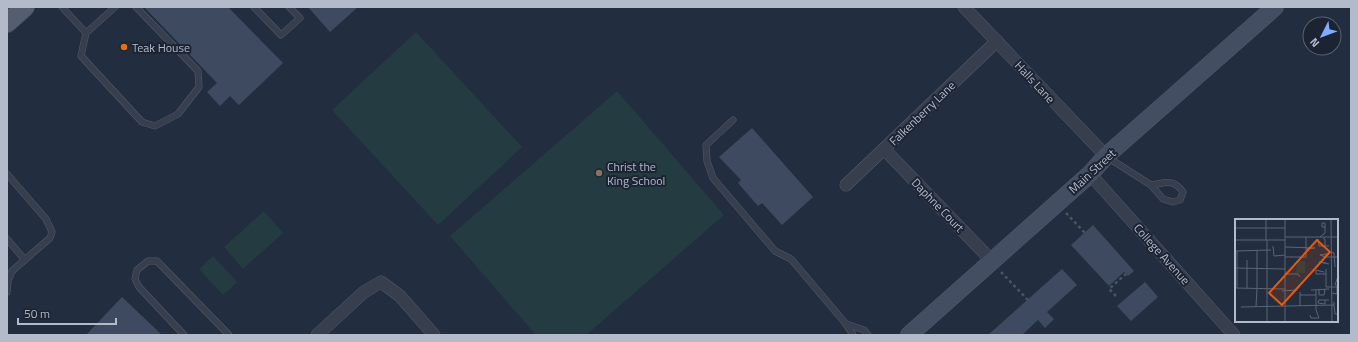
<svg xmlns="http://www.w3.org/2000/svg" width="1358" height="342" font-family="'Titillium Web',sans-serif">
<rect width="100%" height="100%" fill="#222d40"/>
<g fill="#243c41">
<path d="M416 32 522 147 438 225 332 110Z"/>
<path d="M617 91 724 215 586 335H536L450 236Z"/>
<path d="M264 211 283 233 243 269 224 247Z"/>
<path d="M213 256 237 282 223 295 199 269Z"/>
</g>
<g fill="#3e4a60">
<path d="M144 7H228L283 63 239 105 230 96 220 106 207 92 217 83Z"/>
<path d="M308 7H358L330 32Z"/>
<path d="M752 128 813 197 782 225 762 203 758 206 738 183 741 180 719 157Z"/>
<path d="M1093 225 1134 271 1128 276 1124 272 1109 286 1071 245Z"/>
<path d="M1062 269 1077 285 1047 312 1054 319 1045 328 1038 320 1022 335H988Z"/>
<path d="M1145 282 1158 297 1131 321 1117 306Z"/>
<path d="M122 297 162 335H86Z"/>
</g>
<g fill="none" stroke-linecap="round" stroke-linejoin="round">
<defs>
<g id="service">
<path d="M62 7 86 33 115 7"/>
<path d="M254 7 281 35 300 18 289 7"/>
<path d="M86 33 81 56 142 122 155 126 178 114 199 87 198 71 136 7"/>
<path d="M733 120 706 145 707 161 713 178 775 251 791 259 846 324 853 335"/>
<path d="M1107 157 1151 185 1163 199 1173 202 1180 200 1183 192C1173 178 1166 183 1151 185"/>
<path d="M7 174 46 219 52 232 50 238 12 271 8 281 7 292"/>
<path d="M7 239 25 260"/>
<path d="M846 324 864 330 868 335"/>
<path d="M184 335 139 287 135 279 137 270 148 261H157L229 335"/>
</g>
<g id="minor">
<path d="M964 7 1106 156"/>
<path d="M884 149 992 261"/>
<path d="M1090 174 1234 335"/>
<path d="M846 185 997 41"/>
<path d="M317 335 364 292 381 282 400 296 434 335"/>
</g>
<path id="secondary" d="M909 335 1090 174 1106 156 1275 7"/>
<path id="primary" d="M7 23 25 7"/>
</defs>
<use href="#service" stroke="#525a6a" stroke-width="7"/>
<use href="#minor" stroke="#525a6a" stroke-width="13"/>
<use href="#secondary" stroke="#525a6a" stroke-width="18"/>
<use href="#primary" stroke="#404858" stroke-width="20"/>
<g stroke="#42595d" stroke-width="2.5" stroke-dasharray="3 3" stroke-linecap="butt">
<path d="M1066 213 1085 233"/>
<path d="M1001 272 1028 300"/>
<path d="M1116 296 1109 289 1126 274"/>
</g>
<use href="#service" stroke="#373f4f" stroke-width="6"/>
<use href="#minor" stroke="#373f4f" stroke-width="12"/>
<use href="#secondary" stroke="#444e63" stroke-width="17"/>
<use href="#primary" stroke="#545e6f" stroke-width="19"/>
</g>
<circle fill="#e8710a" stroke="#1c2434" stroke-width="1.5" cx="124" cy="47" r="4"/>
<circle fill="#8d6e63" stroke="#1c2434" stroke-width="1.5" cx="599" cy="173" r="4"/>
<g text-anchor="middle" dominant-baseline="central" stroke-width="4" stroke-linejoin="round" paint-order="stroke">
<g font-size="12" fill="#b3baca" stroke="#1c2434" text-anchor="start">
<text x="132" y="47">Teak House</text>
<text x="607" y="166">Christ the<tspan x="607" dy="14">King School</tspan></text>
</g>
<g font-size="12" fill="#b3baca" stroke="#1c2434">
<text transform="translate(1035 82) rotate(47)">Halls Lane</text>
<text transform="translate(922 113) rotate(-44)">Falkenberry Lane</text>
<text transform="translate(1092 171) rotate(-43)">Main Street</text>
<text transform="translate(938 205) rotate(46)">Daphne Court</text>
<text transform="translate(1162 254) rotate(48)">College Avenue</text>
</g>
</g>
<g transform="translate(1235 219)">
<rect width="103" height="103" fill="#222d40"/>
<path d="M62 42H70V54H61Z" fill="#243c41"/>
<path fill="none" stroke="#5c6577" stroke-width="1" d="M96 0 97 103M0 9H50M50 18H103M85 18 90 14V8H87V4H90V8M88 19 90 20V27H94M83 20 84 27H90M0 21H50M31 21V0M32 21V103M38 27 39 37 50 36M50 28 80 29 71 30M0 32 36 31M22 32V69M96 33 99 34 100 48M94 35H91V38H103M50 38H71V18M91 38 85 36 91 35M91 44 84 43 94 45M0 49 50 50M91 50V68H103M89 53 81 51V55H91M50 55H63L65 58M103 57 100 66H103M0 69 50 70M2 69V32M12 69V41M84 70V76H89L90 70M76 71 94 70M47 72 62 71M97 74 102 75V68M65 76H81M90 81V85L83 84 84 81H94M99 86 100 95H103M21 87 22 69M65 87V73M6 88 99 86V83M75 96 76 99H84L81 91V71M50 103V0"/>
<path fill="#e8590c" fill-opacity="0.15" stroke="#e8590c" stroke-width="2" d="M82 21 95 33 47 86 34 74Z"/>
<rect width="103" height="103" fill="none" stroke="#b3baca" stroke-width="2"/>
</g>
<rect width="1358" height="342" fill="none" stroke="#b3baca" stroke-width="16"/>
<g transform="translate(1322 36) rotate(228)"><circle r="19" fill="#1c2434" stroke="#586070"/>
<path d="M0-3L7 15L0 10L-7 15Z" fill="#83abff"/>
<text y="-6" font-size="11" font-weight="bold" text-anchor="middle" fill="#b3baca">N</text>
</g>
<path d="M18 318v6h98v-6" fill="none" stroke="#b3baca" stroke-width="2"/>
<text x="24" y="318" font-size="12" fill="#b3baca" stroke="#1c2434" stroke-width="3" paint-order="stroke">50 m</text>
</svg>
